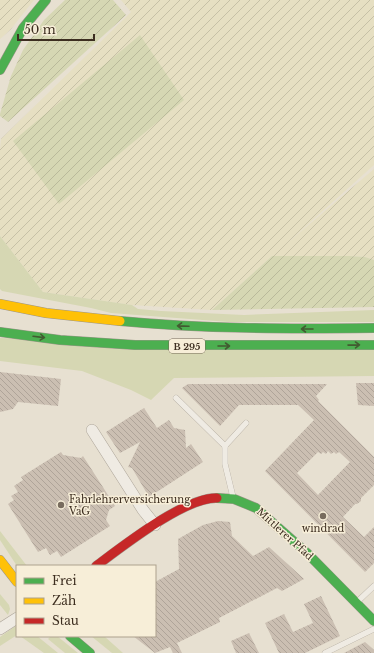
<svg xmlns="http://www.w3.org/2000/svg" width="374" height="653" font-family="'Libre Baskerville',serif">
<defs>
<pattern id="farmland-furrows" width="10" height="10" patternUnits="userSpaceOnUse"><rect width="10" height="10" fill="#e6dfc2"/><path d="M-1 1l2-2M0 10L10 0M9 11l2-2" fill="none" stroke="#c6c0a6"/></pattern>
<pattern id="garden-furrows" width="10" height="10" patternUnits="userSpaceOnUse"><rect width="10" height="10" fill="#d6d7b3"/><path d="M-1 1l2-2M0 10L10 0M9 11l2-2" fill="none" stroke="#b9b99a"/></pattern>
<pattern id="building-back-hatch" width="6" height="6" patternUnits="userSpaceOnUse"><rect width="6" height="6" fill="#cbbfb2"/><path d="M-1 5l2 2M0 0l6 6M5-1l2 2" fill="none" stroke="#afa499"/></pattern>
</defs>
<rect width="100%" height="100%" fill="#e7e0d1"/>
<g fill="url(#farmland-furrows)">
<path d="M0 0H34L11 29 0 39Z"/>
<path d="M121 0H374V165L285 245 374 169V260L365 257 350 256H272L212 310 132 305 43 292 0 236V149L1 139 131 12Z"/>
</g>
<g fill="#d6d7b3">
<path d="M0 236 43 292 132 305 138 309 161 311 244 315 374 310V322H229L111 313 91 308 2 291 0 289Z"/>
<path d="M0 338 374 349V376L174 378 151 400 131 390 82 371 0 361Z"/>
<path d="M0 531 27 566H17L0 540Z"/>
<path d="M0 594 9 605 10 609 8 615 0 605Z"/>
<path d="M17 626V635L0 646V637L14 627Z"/>
<path d="M20 636H37L58 653H44Z"/>
<path d="M51 636H57L78 653H65L48 639Z"/>
<path d="M91 636H104L123 653H112Z"/>
</g>
<g fill="url(#garden-furrows)">
<path d="M65 0H113L126 15 8 122 0 116V114L11 76 23 50 44 20Z"/>
<path d="M140 35 184 100 59 204 13 141Z"/>
<path d="M272 256H350L365 257 374 260V307L212 310Z"/>
</g>
<g fill="url(#building-back-hatch)" fill-rule="evenodd">
<path d="M0 372 61 379 58 406 18 402 13 409 0 412Z"/>
<path d="M356 383H374V406L358 405Z"/>
<path d="M188 384H327L316 396 319 400 318 401 374 457V485L361 498V501L357 504H355L343 517 364 537 374 527V563L365 572 265 471 314 420 298 405H239L220 426 182 388ZM328 451 331 454 334 452 336 454 339 452 350 462 318 495 297 473 318 452 321 454 323 452 326 454Z"/>
<path d="M144 408 157 428 169 420 174 428 185 430 186 448 191 444 203 462 149 497 132 468 128 467 140 442 120 453 106 432Z"/>
<path d="M61 452 63 455 81 458 83 456 115 506 109 510 106 520 110 526 61 557 57 551 50 555 46 548 38 552 8 504 14 500 11 496 18 492 14 486 23 480 21 477Z"/>
<path d="M218 521 230 522 232 536 253 556 269 547 304 579 282 591 277 588 219 618 220 622 177 643 182 653H173L170 647 155 653 133 636H155V582L179 569 178 539 203 525Z"/>
<path d="M321 596 340 636 305 653H279L265 623 284 614 293 632 313 623 304 604Z"/>
<path d="M249 633 259 653H236L231 641Z"/>
<path d="M365 642 374 650V653H344Z"/>
</g>
<g fill="none" stroke-linecap="round" stroke-linejoin="round">
<defs>
<g id="lane">
<path d="M176 398 225 446V464L233 497"/>
<path d="M225 446 246 423"/>
<path d="M357 602 374 586"/>
<path d="M325 653 374 629"/>
</g>
<g id="street">
<path d="M92 430 143 510 155 525"/>
<path d="M0 629 17 618"/>
</g>
<g id="fast">
<path d="M0 70 23 28 46 0"/>
<path d="M120 321C204 329 289 329 374 328"/>
<path d="M0 332 60 340 135 345H374"/>
<path d="M217 498 234 499 256 508 307 553 374 621"/>
<path d="M70 636 90 653"/>
</g>
<g id="slow">
<path d="M0 304 46 313 120 321"/>
<path d="M0 560 17 582"/>
</g>
<path id="jam" d="M96 566C123 546 185 497 217 498"/>
</defs>
<use href="#lane" stroke="#ada599" stroke-width="6"/>
<use href="#street" stroke="#ada599" stroke-width="12"/>
<use href="#fast" stroke="#9c958a" stroke-width="10"/>
<use href="#slow" stroke="#9c958a" stroke-width="10"/>
<use href="#jam" stroke="#9c958a" stroke-width="10"/>
<use href="#lane" stroke="#efebe3" stroke-width="5.5"/>
<use href="#street" stroke="#efebe3" stroke-width="11"/>
<use href="#fast" stroke="#4caf50" stroke-width="9"/>
<use href="#slow" stroke="#ffc107" stroke-width="9"/>
<use href="#jam" stroke="#c62828" stroke-width="9"/>
</g>
<defs><path id="oneway-shaft" d="M-6 0H5M1.5-3L5.5 0L1.5 3" fill="none" stroke-width="1.6" stroke-linecap="round" stroke-linejoin="round"/></defs>
<g stroke="#425b31">
<use href="#oneway-shaft" transform="translate(183 326) rotate(-178)"/>
<use href="#oneway-shaft" transform="translate(307 329) rotate(180)"/>
<use href="#oneway-shaft" transform="translate(39 337) rotate(7)"/>
<use href="#oneway-shaft" transform="translate(354 345) rotate(-1)"/>
<use href="#oneway-shaft" transform="translate(224 346)"/>
</g>
<g fill="#786c5e" stroke="#f7eed8" stroke-width="1.5">
<circle cx="61" cy="505" r="4"/>
<circle cx="323" cy="516" r="4"/>
</g>
<g text-anchor="middle" dominant-baseline="central" stroke-width="3" stroke-linejoin="round" paint-order="stroke">
<rect fill="#f7eed8" stroke="#756857" stroke-width="1" x="169" y="339" width="36" height="14" rx="3"/>
<g font-size="9" font-weight="bold" fill="#3d2e20">
<text x="187" y="346">B 295</text>
</g>
<g font-size="10" fill="#3d2e20" stroke="#f7eed8" text-anchor="start">
<text x="69" y="499">Fahrlehrerversicherung<tspan x="69" dy="12">VaG</tspan></text>
<text x="323" y="528" text-anchor="middle">windrad</text>
</g>
<g font-size="10" fill="#3d2e20" stroke="#f7eed8">
<text transform="translate(285 534) rotate(42)">Mittlerer Pfad</text>
</g>
</g>
<rect x="16" y="565" width="140" height="72" fill="#f7eed8" stroke="#ada18e"/>
<rect x="24" y="578" width="20" height="6" fill="#4caf50" stroke="#ada18e"/>
<text x="52" y="585" font-size="12" fill="#3d2e20">Frei</text>
<rect x="24" y="598" width="20" height="6" fill="#ffc107" stroke="#ada18e"/>
<text x="52" y="605" font-size="12" fill="#3d2e20">Zäh</text>
<rect x="24" y="618" width="20" height="6" fill="#c62828" stroke="#ada18e"/>
<text x="52" y="625" font-size="12" fill="#3d2e20">Stau</text>
<path d="M18 34v6h76v-6" fill="none" stroke="#3d2e20" stroke-width="2"/>
<text x="24" y="34" font-size="12" fill="#3d2e20" stroke="#f7eed8" stroke-width="3" paint-order="stroke">50 m</text>
</svg>
